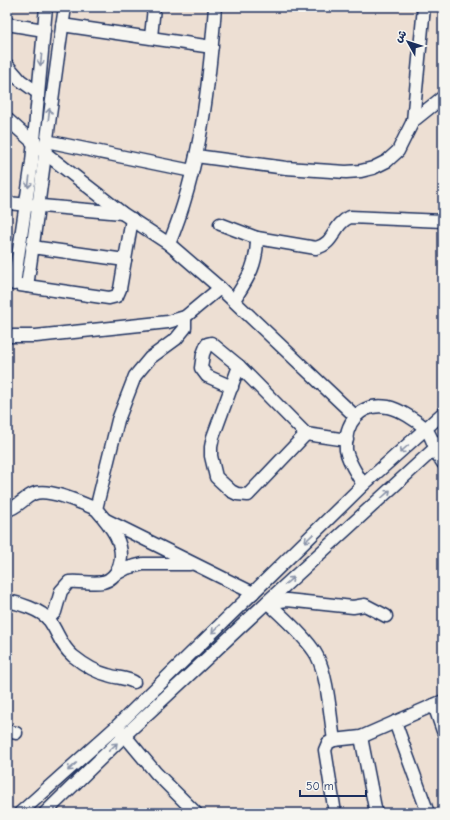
<svg xmlns="http://www.w3.org/2000/svg" width="450" height="820" font-family="'Comic Neue','Playpen Sans Arabic',sans-serif">
<rect width="100%" height="100%" fill="#eddfd3"/>
<filter id="ink" filterUnits="userSpaceOnUse"><feTurbulence type="fractalNoise" baseFrequency=".025" numOctaves="2"/><feDisplacementMap in="SourceGraphic" scale="8" xChannelSelector="R" yChannelSelector="G"/><feConvolveMatrix kernelMatrix="1 2 1 2 8 2 1 2 1" color-interpolation-filters="sRGB"/></filter>
<g filter="url(#ink)">
<g fill="none" stroke-linecap="round" stroke-linejoin="round">
<defs>
<g id="minor">
<path d="M7 24 44 30"/>
<path d="M62 25 212 47"/>
<path d="M151 37 154 7"/>
<path d="M7 65 20 80 38 93"/>
<path d="M7 119 45 153 122 213 169 244 220 288 355 416"/>
<path d="M413 121 424 7"/>
<path d="M46 141 192 171"/>
<path d="M196 156 286 168 346 172 361 171 373 168 387 161 398 151 413 121 443 97"/>
<path d="M7 203 122 213"/>
<path d="M220 224 257 238 316 248C336 243 332 225 350 217L443 221"/>
<path d="M169 244C200 170 209 87 215 7"/>
<path d="M32 247 125 260"/>
<path d="M14 284 32 162 46 7"/>
<path d="M20 285 109 298 117 296 120 289 132 219"/>
<path d="M27 286C41 193 51 100 65 7"/>
<path d="M234 300C248 278 257 266 257 238"/>
<path d="M7 336H36L168 322 185 317 220 288"/>
<path d="M239 366 213 437 211 447V456L216 477 231 491 237 494 248 495 306 434"/>
<path d="M232 387 207 376 201 368 203 354 207 344 211 343 239 366 306 434 347 440"/>
<path d="M363 485C358 475 348 462 346 450 344 423 360 402 388 407 399 409 417 421 425 428 433 436 435 453 443 463"/>
<path d="M7 510C17 508 24 498 33 494 47 487 82 503 96 509"/>
<path d="M106 520 253 593"/>
<path d="M116 574 127 568 143 564H190"/>
<path d="M7 601C19 603 41 610 49 620 58 632 60 645 73 656 83 664 95 672 108 675 117 678 126 678 134 682"/>
<path d="M267 602C281 615 309 640 317 656 328 677 330 716 334 740"/>
<path d="M270 605 280 601 287 600 353 607 365 605 386 616"/>
<path d="M48 619 55 612 61 591 69 582C80 581 93 584 103 582 111 580 116 574 119 567 127 545 110 525 96 509L118 420 135 376 150 358 176 339 185 328V317"/>
<path d="M434 705 443 731"/>
<path d="M395 722 428 813"/>
<path d="M120 730 156 773 196 813"/>
<path d="M7 731 16 733"/>
<path d="M361 737 376 813"/>
<path d="M20 813 117 726 363 485 443 413"/>
<path d="M45 813 125 735 267 602 443 441"/>
<path d="M335 813 325 750 328 743 334 740 361 737 443 701"/>
</g>
</defs>
<use href="#minor" stroke="#1b2f5e" stroke-width="15"/>
<use href="#minor" stroke="#f6f6f2" stroke-width="12"/>
</g>
<defs><path id="oneway-shaft" d="M-6 0H5M1.5-3L5.5 0L1.5 3" fill="none" stroke-width="1.6" stroke-linecap="round" stroke-linejoin="round"/></defs>
<g stroke="#8892a8">
<use href="#oneway-shaft" transform="translate(41 60) rotate(96)"/>
<use href="#oneway-shaft" transform="translate(49 114) rotate(-83)"/>
<use href="#oneway-shaft" transform="translate(29 182) rotate(97)"/>
<use href="#oneway-shaft" transform="translate(404 449) rotate(138)"/>
<use href="#oneway-shaft" transform="translate(386 494) rotate(-42)"/>
<use href="#oneway-shaft" transform="translate(309 538) rotate(136)"/>
<use href="#oneway-shaft" transform="translate(289 581) rotate(-42)"/>
<use href="#oneway-shaft" transform="translate(216 629) rotate(136)"/>
<use href="#oneway-shaft" transform="translate(113 747) rotate(-44)"/>
<use href="#oneway-shaft" transform="translate(72 767) rotate(138)"/>
</g>
</g>
<rect width="450" height="820" fill="none" stroke="#f6f6f2" stroke-width="24"/>
<rect x="12" y="12" width="426" height="796" fill="none" stroke="#1b2f5e" stroke-width="1.5" filter="url(#ink)"/>
<g transform="translate(408 42) rotate(309)" stroke="#f6f6f2" stroke-width="3" paint-order="stroke">
<path d="M0-3L7 15L0 10L-7 15Z" fill="#1b2f5e"/>
<text y="-6" font-size="11" font-weight="bold" text-anchor="middle" fill="#1b2f5e">ش</text>
</g>
<path d="M300 790v6h66v-6" fill="none" stroke="#1b2f5e" stroke-width="2"/>
<text x="306" y="790" font-size="12" fill="#1b2f5e" stroke="#f6f6f2" stroke-width="3" paint-order="stroke">50 m</text>
</svg>
